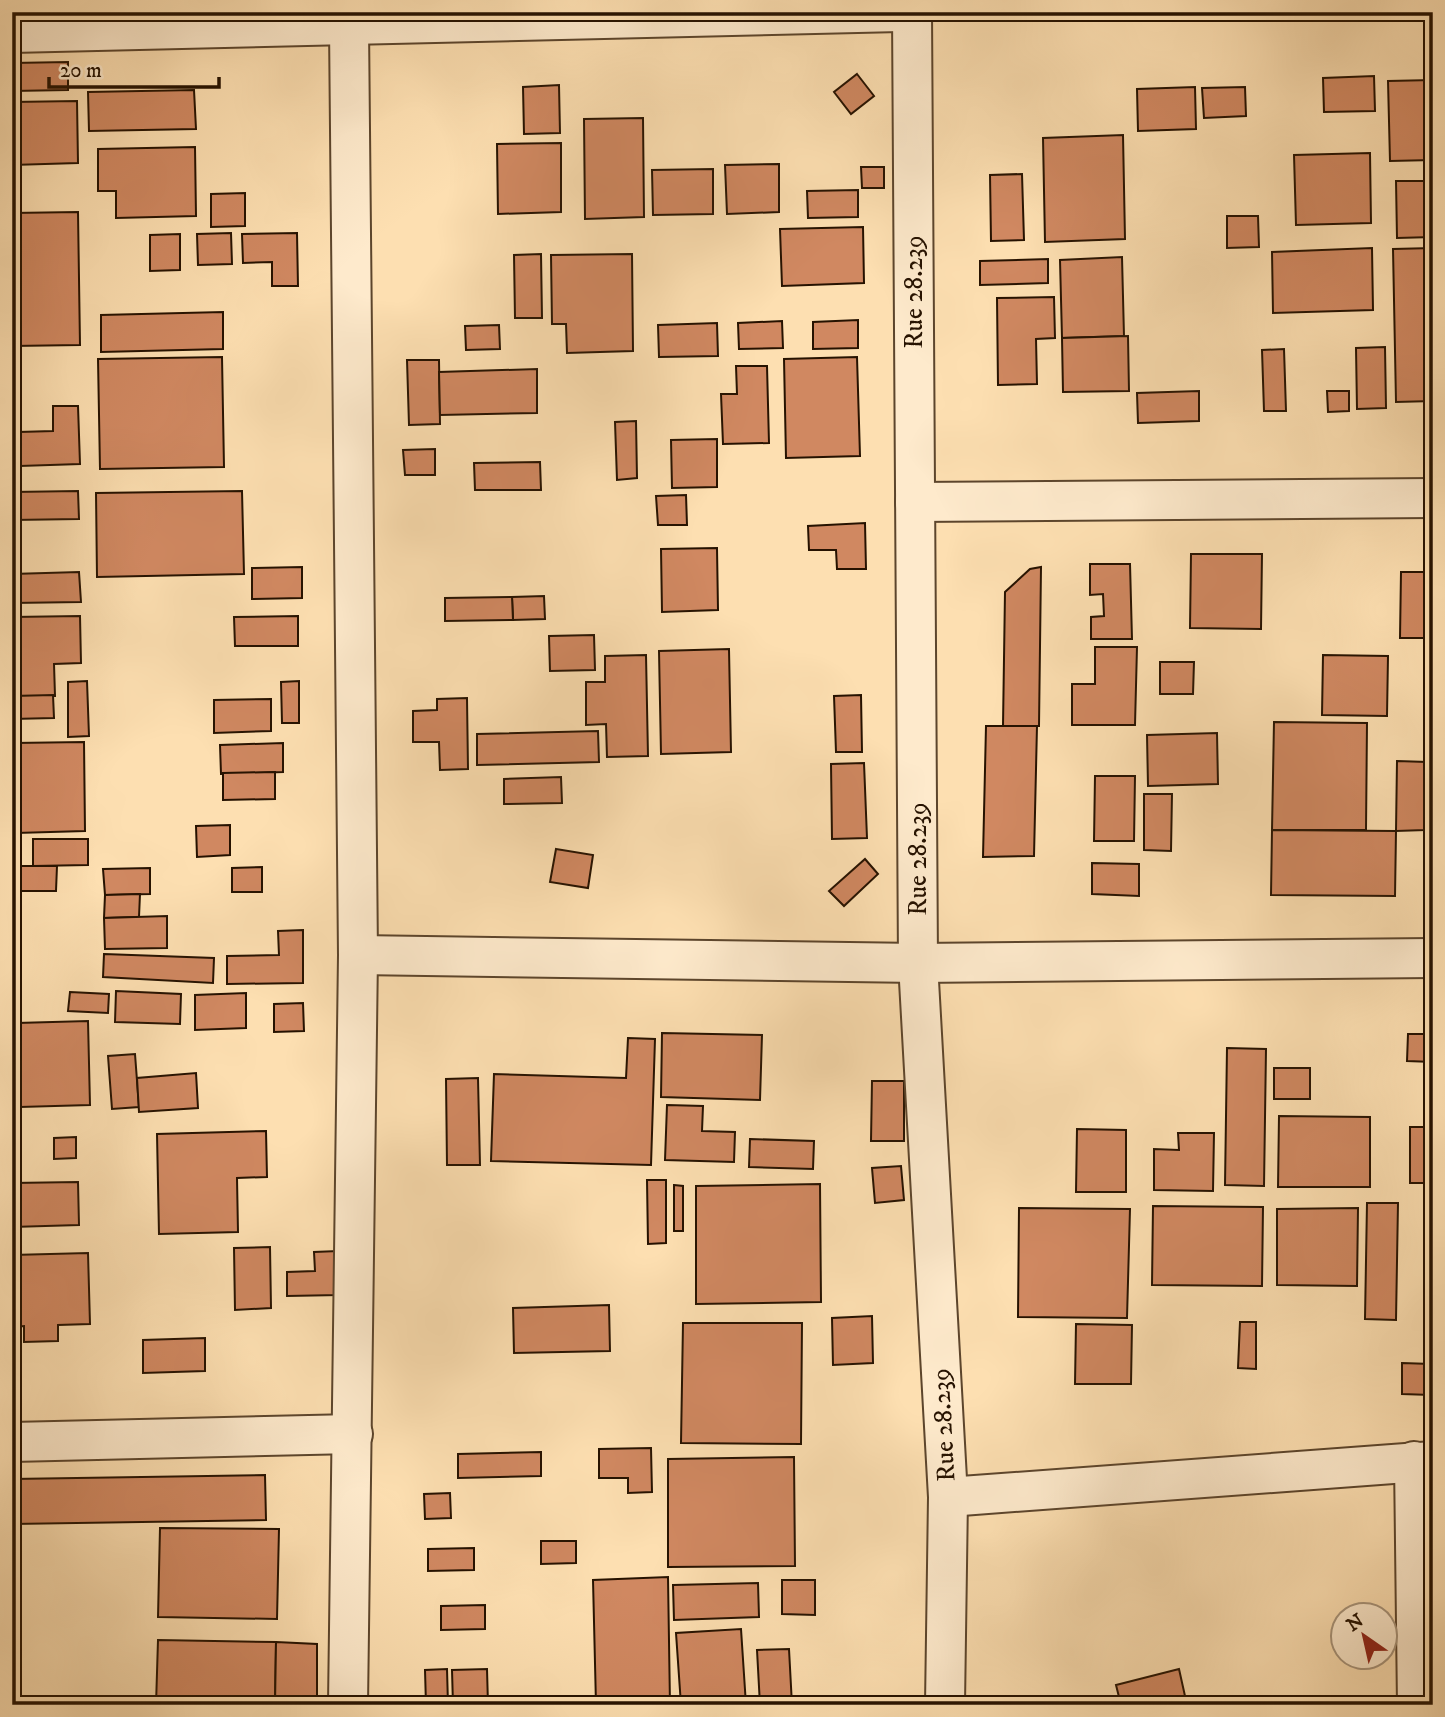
<svg xmlns="http://www.w3.org/2000/svg" width="1445" height="1717" font-family="'IM FELL DW Pica',serif">
<rect width="100%" height="100%" fill="#fddfb1"/>
<filter id="stains"><feTurbulence type="fractalNoise" baseFrequency=".00286" numOctaves="4"/><feColorMatrix values="0 0 0 0 .2 0 0 0 0 .09 0 0 0 0 .02 0 0 0 .5 -.17"/></filter>
<radialGradient id="worn" r=".72"><stop offset=".6" stop-color="#630" stop-opacity="0"/><stop offset="1" stop-color="#630" stop-opacity=".3"/></radialGradient>
<g fill="#d08861" stroke="#261200" stroke-width="2">
<path d="M68 62V90L12 91V63Z"/>
<path d="M857 74 874 96 851 114 834 92Z"/>
<path d="M1374 76 1375 111 1324 112 1323 78Z"/>
<path d="M1433 80V160L1390 161 1388 81Z"/>
<path d="M559 85 560 133 524 134 523 87Z"/>
<path d="M1195 87 1196 129 1138 131 1137 89Z"/>
<path d="M1245 87 1246 116 1204 118 1202 88Z"/>
<path d="M194 90 196 129 89 131 88 92Z"/>
<path d="M77 101 78 163 12 165V102Z"/>
<path d="M643 118 644 217 585 219 584 119Z"/>
<path d="M1123 135 1125 239 1045 242 1043 138Z"/>
<path d="M561 143V212L498 214 497 144Z"/>
<path d="M195 147 196 216 116 218V191H98V149Z"/>
<path d="M1370 153 1371 223 1296 225 1294 155Z"/>
<path d="M779 164V212L727 214 725 165Z"/>
<path d="M861 167H884V188H862Z"/>
<path d="M713 169V214L653 215 652 170Z"/>
<path d="M1022 174 1024 240 991 241 990 175Z"/>
<path d="M1396 181H1433V237L1397 238Z"/>
<path d="M858 190V217L808 218 807 191Z"/>
<path d="M245 193V226L211 227V194Z"/>
<path d="M78 212 80 345 12 346V213Z"/>
<path d="M1227 216H1258L1259 247 1227 248Z"/>
<path d="M863 227 864 283 782 286 780 229Z"/>
<path d="M231 233 232 264 198 265 197 234Z"/>
<path d="M297 233 298 286H272V262L243 263 242 234Z"/>
<path d="M180 234V270L150 271V235Z"/>
<path d="M1372 248 1373 310 1273 313 1272 252Z"/>
<path d="M1433 248V401L1396 402 1393 249Z"/>
<path d="M541 254 542 318H515L514 255Z"/>
<path d="M632 254 633 351 567 353 566 324H552L551 255Z"/>
<path d="M1122 257 1124 336 1062 338 1060 260Z"/>
<path d="M1048 259V283L980 285V261Z"/>
<path d="M1054 297 1055 338 1036 339 1037 384 998 385 997 298Z"/>
<path d="M223 312V349L101 352V315Z"/>
<path d="M858 320V348L813 349V322Z"/>
<path d="M782 321 783 348 739 349 738 323Z"/>
<path d="M717 323 718 356 659 357 658 325Z"/>
<path d="M499 325 500 349 466 350 465 326Z"/>
<path d="M1128 336 1129 391 1063 392 1062 338Z"/>
<path d="M1385 347 1386 408 1357 409 1356 348Z"/>
<path d="M1284 349 1286 411H1264L1262 350Z"/>
<path d="M222 357 224 467 100 469 98 359Z"/>
<path d="M857 357 860 456 786 458 784 359Z"/>
<path d="M407 360H439L440 424 409 425Z"/>
<path d="M736 366H767L769 443 723 444 721 394H737Z"/>
<path d="M537 369V413L440 415 439 372Z"/>
<path d="M1199 391V421L1138 423 1137 393Z"/>
<path d="M1327 391H1349V411L1328 412Z"/>
<path d="M53 406H78L80 464 20 466 19 432 53 431Z"/>
<path d="M636 421 637 478 617 480 615 422Z"/>
<path d="M717 439V487L672 488 671 440Z"/>
<path d="M435 449V475H405L403 450Z"/>
<path d="M540 462 541 490H475L474 463Z"/>
<path d="M78 491 79 519 12 520V492Z"/>
<path d="M242 491 244 574 97 577 96 493Z"/>
<path d="M686 495 687 525H658L656 496Z"/>
<path d="M865 523 866 569H837L836 550H809L808 526Z"/>
<path d="M717 548 718 610 662 612 661 549Z"/>
<path d="M1191 554H1262L1261 629 1190 628Z"/>
<path d="M1090 564H1130L1132 639H1091V617L1104 616 1103 594 1090 595Z"/>
<path d="M302 567V598L252 599V568Z"/>
<path d="M1041 567 1039 726H1003L1005 592 1030 569Z"/>
<path d="M79 572 81 602 12 603V574Z"/>
<path d="M1401 572H1433L1432 638H1400Z"/>
<path d="M544 596 545 619 513 620 512 597Z"/>
<path d="M512 597 513 620 445 621V598Z"/>
<path d="M80 616 81 663 54 664 55 696H12V617Z"/>
<path d="M298 616V646H235L234 617Z"/>
<path d="M594 635 595 670 550 671 549 636Z"/>
<path d="M1095 647H1137L1135 725H1072V684H1095Z"/>
<path d="M729 649 731 752 661 754 659 651Z"/>
<path d="M646 655 648 756 607 757 606 724 586 725V682H605V656Z"/>
<path d="M1323 655 1388 656 1387 716 1322 715Z"/>
<path d="M1160 662H1194L1193 694H1160Z"/>
<path d="M87 681 89 736 68 737V682Z"/>
<path d="M299 681V723H282L281 682Z"/>
<path d="M53 695 54 718 12 719V696Z"/>
<path d="M861 695 862 752H836L834 696Z"/>
<path d="M467 698 468 769 440 770 439 742H413V711L437 710V699Z"/>
<path d="M271 699V731L214 733V700Z"/>
<path d="M1274 722 1367 723 1366 830H1272Z"/>
<path d="M986 726H1037L1034 856 983 857Z"/>
<path d="M598 731 599 762 477 765V734Z"/>
<path d="M1217 733 1218 784 1148 786 1147 735Z"/>
<path d="M84 742 85 831 16 833 14 743Z"/>
<path d="M283 743V772L221 774 220 745Z"/>
<path d="M1397 761 1427 762 1425 830 1396 831Z"/>
<path d="M864 763 867 838 832 839 831 764Z"/>
<path d="M275 772V799L223 800V773Z"/>
<path d="M1095 776H1135L1134 841H1094Z"/>
<path d="M561 777 562 803 504 804V779Z"/>
<path d="M1144 794H1172L1171 851 1144 850Z"/>
<path d="M230 825V855L197 857 196 826Z"/>
<path d="M1272 830 1396 831 1395 896 1271 895Z"/>
<path d="M33 839H88V865L33 866Z"/>
<path d="M556 849 593 855 588 888 550 882Z"/>
<path d="M865 859 878 874 844 906 829 891Z"/>
<path d="M1092 863 1139 864V896L1092 894Z"/>
<path d="M16 866H57L56 891H15Z"/>
<path d="M262 867V892H232V868Z"/>
<path d="M150 868V894L105 895 103 869Z"/>
<path d="M140 894 139 917 104 918 105 895Z"/>
<path d="M167 916V948L105 949 104 918Z"/>
<path d="M303 930V983L227 984V956L279 955 278 931Z"/>
<path d="M104 954 214 958 213 983 103 977Z"/>
<path d="M116 991 181 994 180 1024 115 1022Z"/>
<path d="M70 992 109 994 108 1013 68 1011Z"/>
<path d="M246 993V1028L195 1030V995Z"/>
<path d="M303 1003 304 1031 274 1032V1004Z"/>
<path d="M88 1021 90 1105 20 1107 17 1023Z"/>
<path d="M662 1033 762 1035 760 1100 661 1097Z"/>
<path d="M1408 1034H1433V1062L1407 1061Z"/>
<path d="M628 1038 655 1039 651 1165 491 1161 494 1074 626 1078Z"/>
<path d="M1227 1048 1266 1049 1264 1186 1225 1185Z"/>
<path d="M135 1054 139 1107 112 1109 108 1056Z"/>
<rect x="1274" y="1068" width="36" height="31"/>
<path d="M196 1073 198 1108 139 1112 137 1078Z"/>
<path d="M478 1078 480 1165H447L446 1079Z"/>
<path d="M872 1081H904V1141H871Z"/>
<path d="M12 1094H17L18 1116 12 1117Z"/>
<path d="M667 1105 703 1106 702 1131 735 1132 734 1162 665 1160Z"/>
<path d="M1279 1116 1370 1117V1187H1278Z"/>
<rect x="1410" y="1127" width="23" height="56"/>
<path d="M1077 1129 1126 1130V1192H1076Z"/>
<path d="M266 1131 267 1177 237 1178 238 1232 159 1234 157 1134Z"/>
<path d="M1178 1133H1214L1213 1191 1154 1190V1149L1179 1150Z"/>
<path d="M76 1137V1158L54 1159V1138Z"/>
<path d="M750 1139 814 1141 813 1169 749 1167Z"/>
<path d="M20 1140V1162L12 1163V1141Z"/>
<path d="M901 1166 904 1200 875 1203 872 1168Z"/>
<path d="M647 1180H666V1243L648 1244Z"/>
<path d="M78 1182 79 1225 12 1227V1183Z"/>
<path d="M820 1184 821 1302 696 1304V1186Z"/>
<path d="M674 1185 683 1186V1231H674Z"/>
<path d="M1367 1203H1398L1396 1320 1365 1319Z"/>
<path d="M1153 1206 1263 1207 1262 1286 1152 1285Z"/>
<path d="M1019 1208 1130 1209 1127 1318 1018 1317Z"/>
<path d="M1358 1208 1357 1286 1277 1285V1209Z"/>
<path d="M270 1247 271 1308 235 1310 234 1248Z"/>
<path d="M338 1251 339 1295 287 1296V1272L315 1271 314 1252Z"/>
<path d="M88 1253 90 1324 58 1325V1341L24 1342V1326L12 1327V1255Z"/>
<path d="M609 1305 610 1351 514 1353 513 1308Z"/>
<path d="M872 1316 873 1363 833 1365 832 1318Z"/>
<path d="M1240 1322H1256V1369L1238 1368Z"/>
<path d="M683 1323H802L801 1444 681 1443Z"/>
<path d="M1076 1324 1132 1325 1131 1384H1075Z"/>
<path d="M205 1338V1371L143 1373V1340Z"/>
<path d="M1402 1363 1431 1364V1395L1402 1394Z"/>
<path d="M651 1448 652 1492 628 1493V1478H599V1449Z"/>
<path d="M541 1452V1476L458 1478V1454Z"/>
<path d="M794 1457 795 1566 668 1567V1459Z"/>
<path d="M265 1475 266 1520 12 1524V1479Z"/>
<path d="M450 1493 451 1518 425 1519 424 1494Z"/>
<path d="M160 1528 279 1529 277 1619 158 1617Z"/>
<path d="M541 1541H576V1563L541 1564Z"/>
<path d="M474 1548V1570L428 1571V1549Z"/>
<path d="M668 1577 670 1705H596L593 1580Z"/>
<path d="M782 1580H815V1615L782 1614Z"/>
<path d="M758 1583 759 1617 674 1620 673 1585Z"/>
<path d="M485 1605V1629L441 1630V1606Z"/>
<path d="M741 1629 746 1705H681L676 1633Z"/>
<path d="M158 1640 276 1642 275 1705H156Z"/>
<path d="M276 1642 317 1644V1705H275Z"/>
<path d="M789 1649 792 1705H760L757 1650Z"/>
<path d="M447 1669 448 1705H426L425 1670Z"/>
<path d="M487 1669 488 1705H453L452 1670Z"/>
<path d="M1179 1669 1187 1705H1121L1116 1685Z"/>
</g>
<g fill="none" stroke-linecap="round" stroke-linejoin="round">
<defs>
<g id="minor">
<path d="M912 12 918 963 948 1497 945 1705"/>
<path d="M12 33 900 12"/>
<path d="M915 502 1433 498"/>
<path d="M358 955 918 963 1433 958"/>
<path d="M12 1442 353 1434"/>
<path d="M1414 1461 1417 1705"/>
<path d="M948 1497 1433 1461"/>
<path d="M348 1705 358 955 349 26"/>
</g>
</defs>
<use href="#minor" stroke="#5c452c" stroke-width="42"/>
<use href="#minor" stroke="#feeacc" stroke-width="38"/>
</g>
<g text-anchor="middle" dominant-baseline="central" stroke-width="7" stroke-linejoin="round" paint-order="stroke">
<g font-size="26" fill="#261200" stroke="#feeacc">
<text transform="translate(914 292) rotate(-90)">Rue 28.239</text>
<text transform="translate(918 859) rotate(-90)">Rue 28.239</text>
<text transform="translate(944 1425) rotate(-93)">Rue 28.239</text>
</g>
</g>
<rect width="1445" height="1717" fill="none" stroke="#fddfb1" stroke-width="42"/>
<rect x="14" y="14" width="1417" height="1689" fill="none" stroke="#261200" stroke-width="3.5"/>
<rect x="21" y="21" width="1403" height="1675" fill="none" stroke="#261200" stroke-width="2"/>
<g transform="translate(1364 1636) rotate(326)"><circle r="33" fill="#feeacc" stroke="#a8947a" stroke-width="2"/>
<path d="M0-5L12 26L0 18L-12 26Z" fill="#8f2418"/>
<text y="-10" font-size="19" font-weight="bold" text-anchor="middle" fill="#261200">N</text>
</g>
<path d="M49 77v10h170v-10" fill="none" stroke="#261200" stroke-width="3.5"/>
<text x="60" y="77" font-size="21" fill="#261200" stroke="#feeacc" stroke-width="5" paint-order="stroke">20 m</text>
<rect width="100%" height="100%" filter="url(#stains)"/>
<rect width="100%" height="100%" fill="url(#worn)"/>
</svg>
